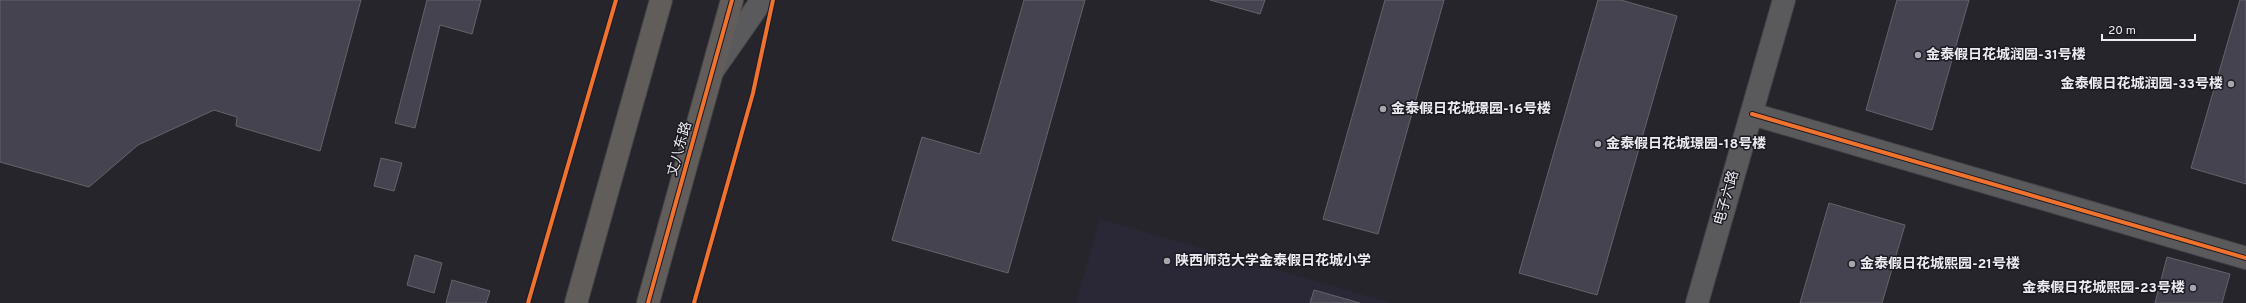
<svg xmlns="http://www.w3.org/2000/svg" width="2246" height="303" font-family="Overpass,'Noto Sans SC',sans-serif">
<rect width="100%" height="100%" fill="#26252b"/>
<path fill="#2a2836" d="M1100 219 1391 303H1076Z"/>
<g fill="#45434f" stroke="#646469">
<path d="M0 0H97L56 136 0 119Z"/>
<path d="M0 0H361L320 151 236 126 237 117 214 110 138 145 89 187 0 162Z"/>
<path d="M427 0H481L472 34 440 25 415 128 395 123Z"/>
<path d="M1024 0H1085L1008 273 892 240 922 137 980 154Z"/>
<path d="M1210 0H1265L1260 14Z"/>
<path d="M1385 0H1444L1378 234 1323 219Z"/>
<path d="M1598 0H1621L1677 16 1597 295 1519 273Z"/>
<path d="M1897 0H1969L1932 130 1866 110Z"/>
<path d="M2240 0H2246V184L2191 168Z"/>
<path d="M381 158 402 163 394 191 374 186Z"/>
<path d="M1829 203 1905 225 1882 303H1800Z"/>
<path d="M415 255 442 263 434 293 407 285Z"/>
<path d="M2167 257 2230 274 2222 303H2155Z"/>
<path d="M452 280 490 291 486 303H446Z"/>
<path d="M1314 290 1360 303H1310Z"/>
</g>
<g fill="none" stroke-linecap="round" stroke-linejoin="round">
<defs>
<g id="street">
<path d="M714 69 762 0"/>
<path d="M1752 114 2246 258"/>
</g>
<path id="secondary" d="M1697 303 1784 0"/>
<g id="primary">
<path d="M576 303 661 0"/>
<path d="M648 303 732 0"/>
</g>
</defs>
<use href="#street" stroke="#444348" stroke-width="24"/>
<use href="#secondary" stroke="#444348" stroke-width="24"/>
<use href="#primary" stroke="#444348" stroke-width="24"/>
<use href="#street" stroke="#5a5a5d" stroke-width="22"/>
<use href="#secondary" stroke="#5a5a5d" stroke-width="22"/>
<use href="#primary" stroke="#615d5b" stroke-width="22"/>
<defs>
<g id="cycleway">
<path d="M1752 114 2246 258"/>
<path d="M528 303 616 0"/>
<path d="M648 303 732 0"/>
<path d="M694 303 753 93 773 0"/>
</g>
</defs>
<use href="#cycleway" stroke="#1b1a23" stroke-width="6"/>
<use href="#cycleway" stroke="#ef722f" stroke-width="4"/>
</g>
<g fill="#a7a6ac" stroke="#1b1a23" stroke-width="1.5">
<circle cx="1918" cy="55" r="4"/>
<circle cx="2231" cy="84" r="4"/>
<circle cx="1383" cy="109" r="4"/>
<circle cx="1598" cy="144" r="4"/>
<circle cx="1167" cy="261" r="4"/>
<circle cx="1852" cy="264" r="4"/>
<circle cx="2193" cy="288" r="4"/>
</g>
<g text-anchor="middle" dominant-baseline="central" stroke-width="3" stroke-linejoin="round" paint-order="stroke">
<g font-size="14" font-weight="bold" fill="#ececf2" stroke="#1b1a23" text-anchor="start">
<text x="1926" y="55">金泰·假日花城润园-31号楼</text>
<text x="2223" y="84" text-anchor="end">金泰·假日花城润园-33号楼</text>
<text x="1391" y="109">金泰·假日花城璟园-16号楼</text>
<text x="1606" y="144">金泰·假日花城璟园-18号楼</text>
<text x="1175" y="261">陕西师范大学金泰假日花城小学</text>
<text x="1860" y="264">金泰·假日花城熙园-21号楼</text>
<text x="2185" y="288" text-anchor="end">金泰·假日花城熙园-23号楼</text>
</g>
<g font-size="14" fill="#ececf2" stroke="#1b1a23">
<text transform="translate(680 149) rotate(-74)">丈八东路</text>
<text transform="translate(1727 198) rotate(-74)">电子六路</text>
</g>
</g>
<path d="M2102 34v6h93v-6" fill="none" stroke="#ececf2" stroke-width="2"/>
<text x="2108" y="34" font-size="12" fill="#ececf2" stroke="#1b1a23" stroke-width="3" paint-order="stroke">20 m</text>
</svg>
